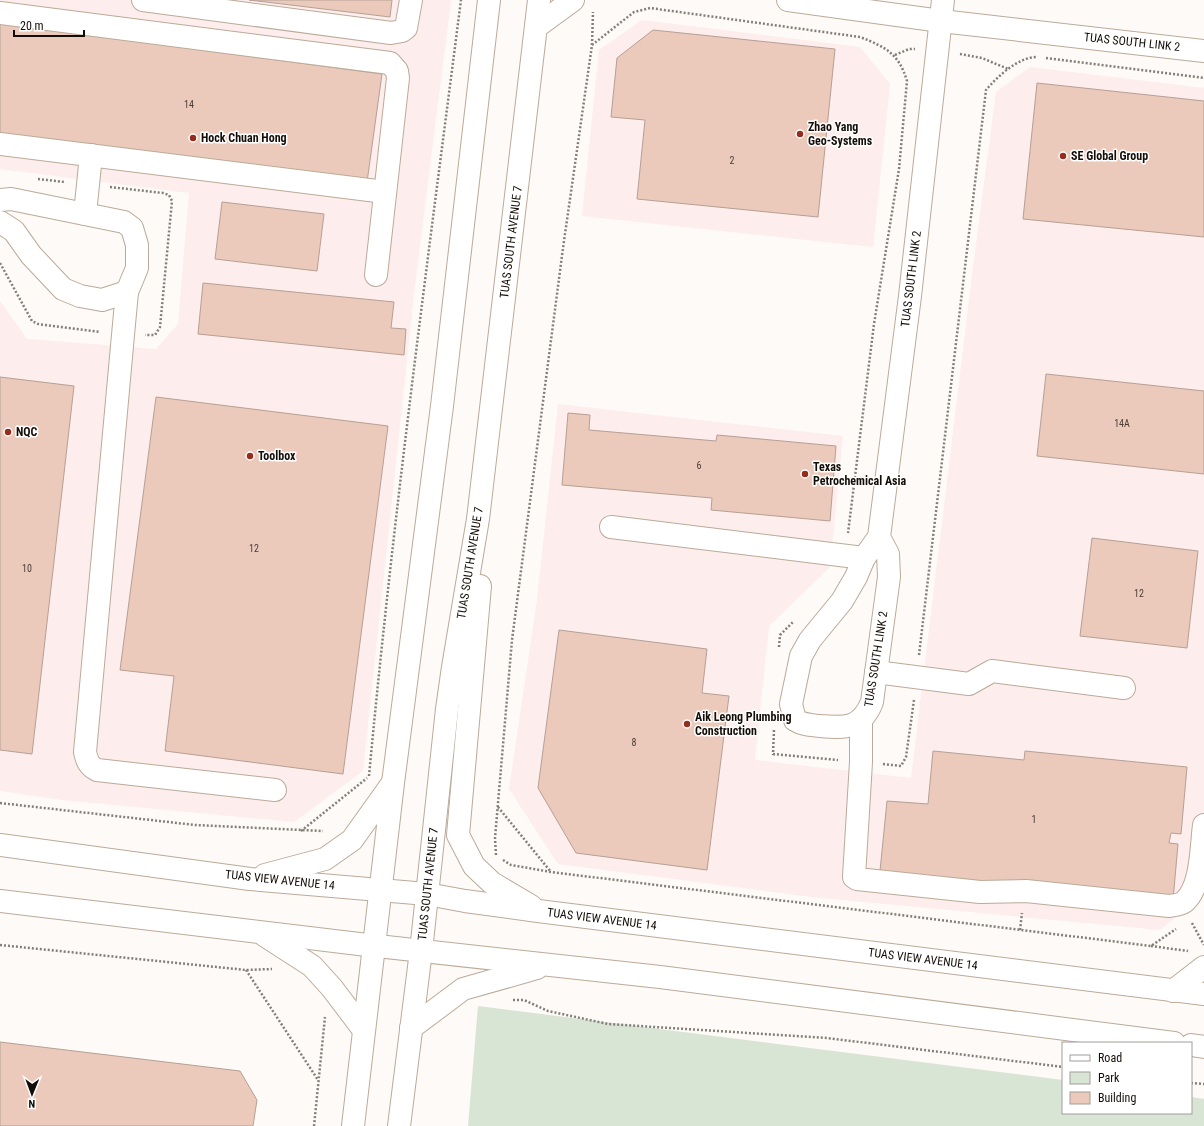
<svg xmlns="http://www.w3.org/2000/svg" width="1204" height="1126" font-family="'Roboto Condensed',sans-serif">
<rect width="100%" height="100%" fill="#fefaf7"/>
<g fill="#fdedec">
<path d="M0 0H451L414 294 363 771 294 822 62 800 0 791V301L27 339 156 349 178 324 189 193 0 169Z"/>
<path d="M642 20 860 47 890 84 873 247 582 216 599 50Z"/>
<path d="M1030 67 1204 88V894L1160 930 811 897 558 864 509 789 537 600 558 404 843 436 830 567 769 626 755 760 911 778 973 267 996 92Z"/>
</g>
<path fill="#d9e5d4" d="M478 1006 1063 1080V1113H1191V1097L1204 1099V1126H468Z"/>
<g fill="#ebcabc" stroke="#b69f95">
<path d="M249 0H392L390 17Z"/>
<path d="M0 23 382 74 367 182 0 133Z"/>
<path d="M653 30 835 49 818 217 637 199 645 120 611 117 617 58Z"/>
<path d="M1037 83 1204 101V237L1023 219Z"/>
<path d="M222 202 324 214 317 271 215 259Z"/>
<path d="M203 283 394 302 391 328 406 329 404 355 198 334Z"/>
<path d="M1046 374 1204 391V474L1037 456Z"/>
<path d="M0 377 74 386 32 754 0 750Z"/>
<path d="M156 397 388 426 343 774 165 751 174 676 120 670Z"/>
<path d="M568 413 590 415 589 430 716 441 717 435 836 446 830 521 711 510 712 498 562 485Z"/>
<path d="M1092 538 1198 551 1187 648 1080 636Z"/>
<path d="M559 630 707 649 702 693 729 696 707 870 576 853 538 788Z"/>
<path d="M933 751 1024 760 1025 751 1187 767 1181 834 1171 833 1169 843 1178 844 1173 900 880 871 887 801 928 804Z"/>
<path d="M0 1042 240 1071 257 1100 253 1126H0Z"/>
</g>
<g fill="none" stroke-linecap="round" stroke-linejoin="round">
<defs>
<g id="minor">
<path d="M143 0 391 33 402 31 406 28 411 0"/>
<path d="M788 0 941 21 1204 51"/>
<path d="M0 13 390 63 397 71 398 78 376 275"/>
<path d="M536 27 573 0"/>
<path d="M0 144 385 192"/>
<path d="M0 200 11 199 124 222 132 228 137 245V268L127 292 123 335 85 752C87 761 89 766 97 770L275 790"/>
<path d="M85 214 91 155"/>
<path d="M0 222 14 231 31 255 63 289 80 296 102 300 127 292"/>
<path d="M611 527 864 558"/>
<path d="M879 537 888 554 889 577 872 702C861 729 846 728 820 726 811 725 803 725 795 720L791 704 801 656 810 640 842 601 856 577 864 558 879 537 910 296 943 0"/>
<path d="M480 586 458 835 474 866 492 883 531 906"/>
<path d="M876 672 969 684 992 671 1124 688"/>
<path d="M861 720V762L854 877 857 879 980 892 1026 891 1169 906C1174 905 1180 905 1184 902 1202 887 1201 847 1204 825"/>
<path d="M0 845 250 879 427 894 465 901 538 911 1204 994"/>
<path d="M265 875 325 859 352 840 392 784"/>
<path d="M0 901 359 944 660 977 1174 1043"/>
<path d="M264 935 312 966 332 988 363 1029"/>
<path d="M1173 991 1204 967"/>
<path d="M411 1028 463 989 537 968"/>
<path d="M1191 1045 1204 1047"/>
<path d="M353 1126 393 783 442 406 489 0"/>
<path d="M399 1126 421 951 447 709 453 667 478 519 539 0"/>
</g>
</defs>
<use href="#minor" stroke="#ba9" stroke-width="24"/>
<g stroke="#837e79" stroke-width="2.5" stroke-dasharray="2 2" stroke-linecap="butt">
<path d="M592 45 593 12"/>
<path d="M960 54 982 58 1008 69"/>
<path d="M895 55 909 49H915"/>
<path d="M1046 58 1204 78"/>
<path d="M38 179 65 182"/>
<path d="M110 187 163 193 169 195 172 201 160 327 155 335H145"/>
<path d="M0 263 32 321 38 324 100 332"/>
<path d="M779 647 780 635 793 622"/>
<path d="M919 655 986 90C997 77 1018 57 1037 57"/>
<path d="M774 730 773 754 838 760"/>
<path d="M883 764 901 766 906 757 914 700"/>
<path d="M369 776C393 517 428 258 461 0"/>
<path d="M0 803 195 825 323 831"/>
<path d="M498 807 551 872"/>
<path d="M301 831 367 778"/>
<path d="M496 855 495 838 512 640 563 248 592 45 634 12 650 8 860 37C886 47 899 54 907 81L899 169 874 324 848 533"/>
<path d="M503 860 511 865 551 872 1151 946 1176 929"/>
<path d="M1192 923 1204 945"/>
<path d="M1020 930 1022 913"/>
<path d="M0 945 246 970 272 969"/>
<path d="M1151 946 1188 951"/>
<path d="M246 970 318 1080"/>
<path d="M513 1000H524L548 1011 608 1024 827 1038 1063 1067"/>
<path d="M1191 1083 1204 1084"/>
<path d="M314 1126 325 1017"/>
</g>
<use href="#minor" stroke="#fff" stroke-width="22"/>
</g>
<g fill="#962d1c" stroke="#fff" stroke-width="1.5">
<circle cx="800" cy="134" r="4"/>
<circle cx="193" cy="138" r="4"/>
<circle cx="1063" cy="156" r="4"/>
<circle cx="8" cy="432" r="4"/>
<circle cx="250" cy="456" r="4"/>
<circle cx="805" cy="474" r="4"/>
<circle cx="687" cy="724" r="4"/>
</g>
<g text-anchor="middle" dominant-baseline="central" stroke-width="3" stroke-linejoin="round" paint-order="stroke">
<g font-size="10" fill="#493c34">
<text x="189" y="104">14</text>
<text x="732" y="160">2</text>
<text x="1122" y="423">14A</text>
<text x="699" y="465">6</text>
<text x="254" y="548">12</text>
<text x="27" y="568">10</text>
<text x="1139" y="593">12</text>
<text x="634" y="742">8</text>
<text x="1034" y="819">1</text>
</g>
<g font-size="12" fill="#130d07" stroke="#fff">
<text transform="translate(1132 42) rotate(6)">TUAS SOUTH LINK 2</text>
<text transform="translate(511 242) rotate(-83)">TUAS SOUTH AVENUE 7</text>
<text transform="translate(911 279) rotate(-83)">TUAS SOUTH LINK 2</text>
<text transform="translate(470 563) rotate(-81)">TUAS SOUTH AVENUE 7</text>
<text transform="translate(876 659) rotate(-81)">TUAS SOUTH LINK 2</text>
<text transform="translate(280 880) rotate(6)">TUAS VIEW AVENUE 14</text>
<text transform="translate(428 884) rotate(-84)">TUAS SOUTH AVENUE 7</text>
<text transform="translate(602 919) rotate(7)">TUAS VIEW AVENUE 14</text>
<text transform="translate(923 959) rotate(7)">TUAS VIEW AVENUE 14</text>
</g>
<g font-size="12" font-weight="bold" fill="#130d07" stroke="#fff" text-anchor="start">
<text x="808" y="127">Zhao Yang<tspan x="808" dy="14">Geo-Systems</tspan></text>
<text x="201" y="138">Hock Chuan Hong</text>
<text x="1071" y="156">SE Global Group</text>
<text x="16" y="432">NQC</text>
<text x="258" y="456">Toolbox</text>
<text x="813" y="467">Texas<tspan x="813" dy="14">Petrochemical Asia</tspan></text>
<text x="695" y="717">Aik Leong Plumbing<tspan x="695" dy="14">Construction</tspan></text>
</g>
</g>
<rect x="1062" y="1042" width="130" height="72" fill="#ffffff" stroke="#a19e9c"/>
<rect x="1070" y="1055" width="20" height="6" fill="#ffffff" stroke="#a19e9c"/>
<text x="1098" y="1062" font-size="12" fill="#130d07">Road</text>
<rect x="1070" y="1072" width="20" height="12" fill="#d9e5d4" stroke="#a19e9c"/>
<text x="1098" y="1082" font-size="12" fill="#130d07">Park</text>
<rect x="1070" y="1092" width="20" height="12" fill="#ebcabc" stroke="#a19e9c"/>
<text x="1098" y="1102" font-size="12" fill="#130d07">Building</text>
<g transform="translate(32 1094) rotate(181)" stroke="#ffffff" stroke-width="3" paint-order="stroke">
<path d="M0-3L7 15L0 10L-7 15Z" fill="#130d07"/>
<text y="-6" font-size="11" font-weight="bold" text-anchor="middle" fill="#130d07">N</text>
</g>
<path d="M14 30v6h70v-6" fill="none" stroke="#130d07" stroke-width="2"/>
<text x="20" y="30" font-size="12" fill="#130d07" stroke="#ffffff" stroke-width="3" paint-order="stroke">20 m</text>
</svg>
